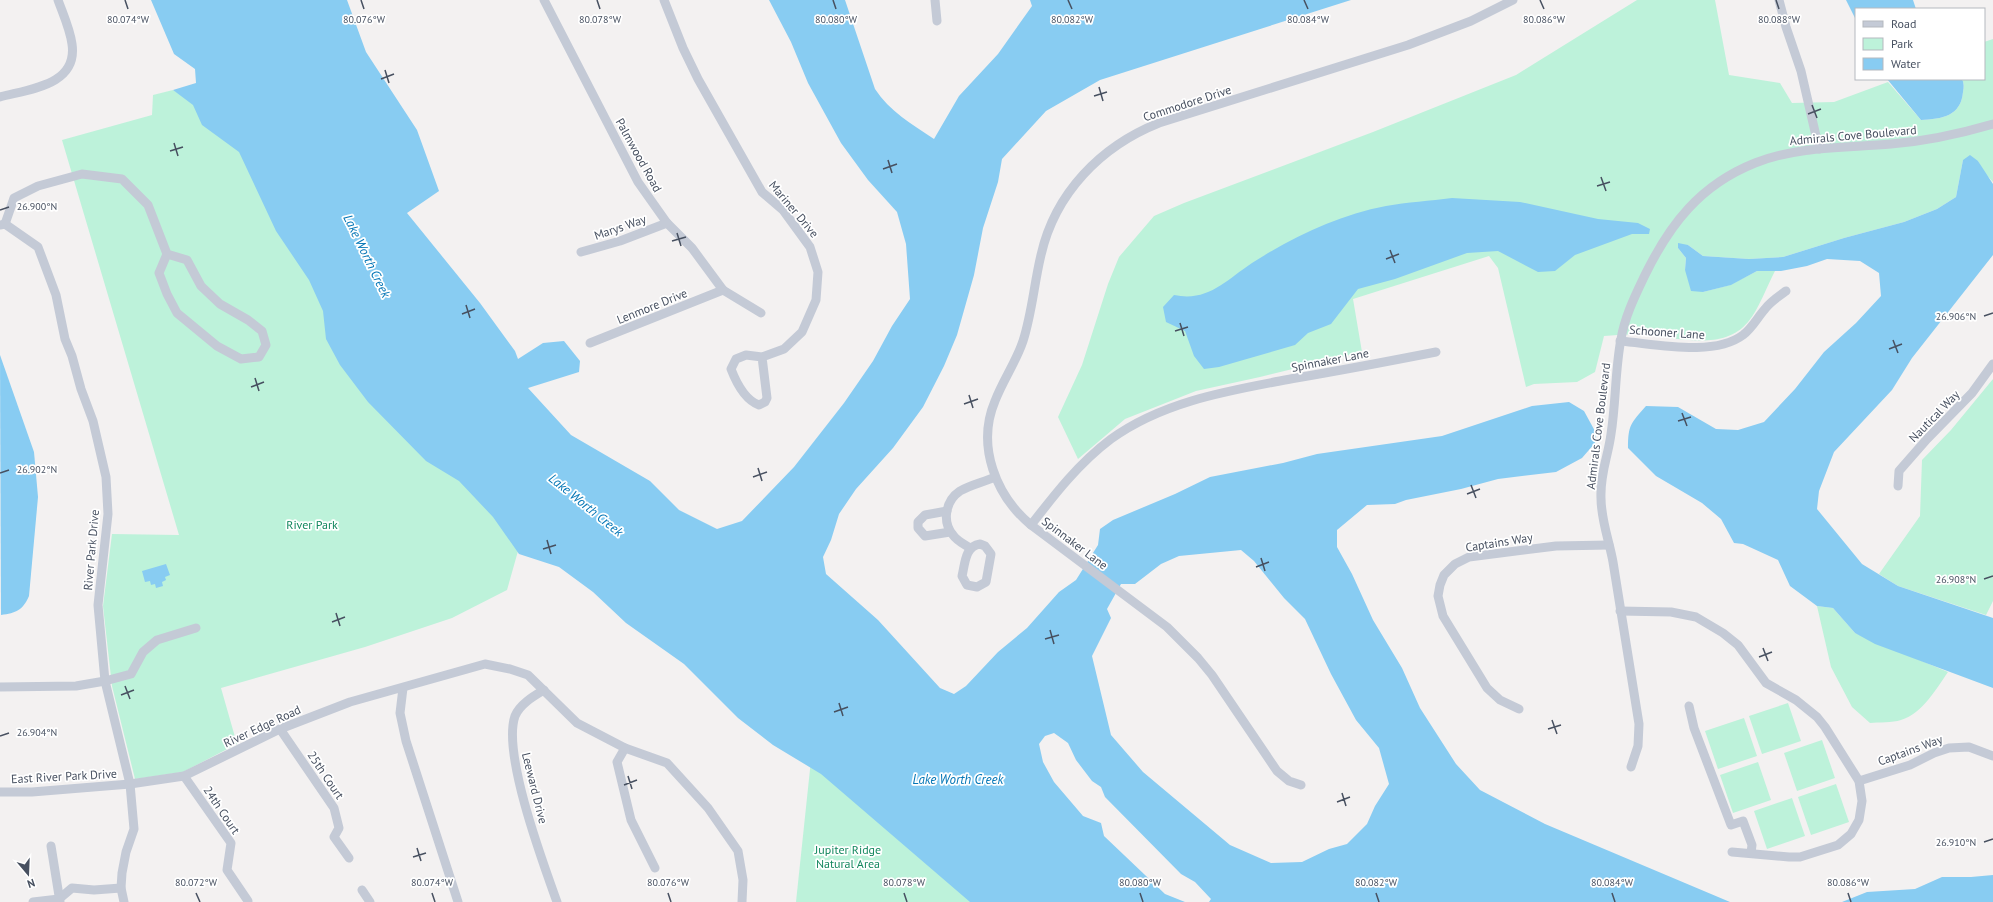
<svg xmlns="http://www.w3.org/2000/svg" width="1993" height="902" font-family="'PT Sans',sans-serif">
<rect width="100%" height="100%" fill="#f3f1f1"/>
<g fill="#bdf2da">
<path d="M1637 0H1715L1729 75 1780 83 1792 103 1834 102 1888 82 1921 120C1942 119 1961 116 1963 92 1964 87 1964 83 1962 79H1984V42L1993 39V182L1983 171 1978 161 1963 160 1956 197 1937 209 1904 222 1844 238 1783 257 1749 259 1703 256 1688 245 1678 248 1686 258 1685 270 1703 292 1730 285 1757 271H1775C1767 286 1759 309 1748 322 1722 353 1675 336 1641 335 1629 334 1617 335 1604 336L1595 372 1577 382 1534 384 1526 387 1498 268 1489 256 1353 299 1362 352 1260 377 1196 391 1125 419 1078 459 1058 417 1082 365 1108 284 1119 257 1154 216 1184 203 1373 132 1516 75Z"/>
<path d="M173 90 197 104 242 152 455 471 520 544 507 590 452 618 365 647 221 688 237 744 183 772 135 779 112 686 103 606 112 534 179 535 62 140 152 115 153 95Z"/>
<path d="M1993 379V601L1986 615 1898 586 1879 574 1920 516 1922 460 1951 430Z"/>
<path d="M1817 606 1833 608 1855 633 1948 672C1936 689 1923 713 1901 720 1892 723 1879 722 1870 723L1852 707 1831 667Z"/>
<path d="M1788 703 1801 741 1762 754 1749 716Z"/>
<path d="M1744 718 1757 756 1718 769 1705 731Z"/>
<path d="M1822 740 1835 778 1797 791 1784 753Z"/>
<path d="M811 760 974 902H796Z"/>
<path d="M1758 762 1771 800 1733 813 1720 775Z"/>
<path d="M1836 784 1849 822 1811 835 1798 797Z"/>
<path d="M1792 798 1805 836 1767 849 1754 811Z"/>
</g>
<g fill="#88ccf2" fill-rule="evenodd">
<path d="M151 0H347L366 52 417 130 439 191 407 213 480 303 515 351 518 359 543 343 564 341 580 361 579 372 528 388 571 435 650 481 679 510 717 529 742 521 794 467 844 403 873 361 892 326 910 299 906 244 897 212 868 180 841 143 808 83 791 42 769 0H845L875 89C889 111 912 124 934 139L959 96 998 54 1032 6 1030 0H1351L1100 80 1046 111 1002 159 998 182 983 228 974 275 957 335 944 366 923 407 893 448 856 489 839 514 831 540 823 557 826 574 878 620 940 688 954 694 966 686 998 652 1027 628 1059 592 1076 580 1098 545 1100 529 1113 520 1175 494 1210 477 1283 463 1317 454 1442 436 1532 406 1569 402 1584 411 1596 433 1595 443 1582 458 1556 472 1498 479 1461 489 1406 500 1395 504 1367 505 1337 530V547L1352 574 1373 620 1402 668 1420 708 1456 764 1480 790 1545 824 1730 902H1209L1211 899 1195 882 1181 874 1105 797 1101 787 1092 781 1076 760 1068 743 1054 733 1045 736 1039 744 1043 762 1054 782 1083 816 1101 823 1104 836 1165 894 1185 902H970L821 774 773 745 738 718 684 664 626 623 593 592 559 567 519 554 493 517 459 481 426 461 368 402 340 365 326 339 323 311 309 280 276 231 239 152 202 125 193 105 173 90 196 83 195 69 174 54ZM1241 550 1254 561 1284 598 1305 619 1331 674 1356 720 1379 748 1389 784 1375 806 1367 824 1347 844 1329 849 1302 862 1271 863 1230 845 1143 772 1111 735 1092 656 1111 618 1107 609 1121 584H1135L1161 564 1179 556Z"/>
<path d="M1846 0H1913L1916 9H1856V20Z"/>
<path d="M1887 79H1962C1964 83 1964 87 1963 92 1961 116 1942 119 1921 120Z"/>
<path d="M1970 155 1978 161 1993 184V255L1912 358 1892 390 1834 452 1819 491 1817 509 1862 564 1898 586 1993 618V688L1875 644 1855 633 1833 608 1817 606 1790 586 1778 560 1743 544 1734 543 1721 519 1702 503 1656 476 1628 448C1628 425 1631 423 1646 406L1678 407 1716 429 1738 430 1764 422 1795 389 1824 352 1856 323 1881 296 1879 273 1860 261 1827 259 1807 266 1781 271H1757L1731 285 1703 292 1691 291 1685 270 1686 258 1678 248V243L1688 245 1703 256 1749 259 1783 257 1844 238 1904 222 1937 209 1956 197 1963 160Z"/>
<path d="M1452 198 1520 202 1598 219 1638 223 1650 229 1649 234H1632L1575 255 1555 271 1538 272 1498 251 1467 253 1395 279 1358 289 1331 324 1308 333 1295 345 1219 367 1204 369 1194 356 1185 331 1166 322 1163 307 1174 295C1208 302 1225 281 1252 263 1293 237 1338 215 1386 206 1407 202 1430 201 1452 198Z"/>
<path d="M0 355 34 452 38 497 29 596C23 610 16 613 1 615Z"/>
<path d="M166 564 170 575 165 577 166 580 162 582 163 586 156 588 155 584 151 585 150 581 145 582 142 571Z"/>
<path d="M1993 875V902H1842L1867 892 1915 889 1942 877H1971Z"/>
</g>
<g fill="none" stroke-linecap="round" stroke-linejoin="round">
<g stroke="#c4cad6" stroke-width="9">
<path d="M544 0 638 182 667 223 692 248 723 290 761 313"/>
<path d="M664 0 683 48 698 79 762 192 783 210 810 247 818 272 816 300 802 332 784 349 762 357 746 355 736 359 731 369C736 382 745 400 759 405L765 402 767 398 762 357"/>
<path d="M935 0 937 21"/>
<path d="M1779 0 1786 27 1801 71 1819 149"/>
<path d="M0 97C30 89 78 85 72 44 70 29 63 14 58 0"/>
<path d="M5 224 14 198 38 186 82 174 122 179 148 205 167 254 159 273 167 294 177 313 217 346 241 359 259 357 266 345 262 331 248 320 220 304 201 286 187 260 167 254"/>
<path d="M0 225 5 224 38 247 56 295 65 339 72 356 81 389 93 421 106 477 108 514 98 605 105 681 130 784 134 829 126 852 122 873 121 888 124 902"/>
<path d="M581 252 620 241 667 223"/>
<path d="M1620 341C1656 344 1714 357 1743 335 1753 327 1757 318 1765 309 1770 302 1779 296 1786 291"/>
<path d="M590 343 723 290"/>
<path d="M1898 486 1899 471 1927 439 1972 393 1993 364"/>
<path d="M947 511 925 515 918 522V528L925 536 950 532"/>
<path d="M1031 525C1055 494 1079 463 1111 439 1165 400 1233 390 1296 378 1343 370 1390 361 1436 352"/>
<path d="M980 544 985 546 991 554 986 582 977 587 967 585 962 576C965 564 965 546 980 544Z"/>
<path d="M970 548C964 544 957 541 953 535 942 522 945 501 960 491 970 485 984 482 995 477"/>
<path d="M1620 611 1671 612 1696 617 1723 633 1738 645 1766 683 1796 700 1817 717 1825 727 1859 781 1862 801 1859 820 1851 834 1838 845 1800 857H1789L1732 852"/>
<path d="M0 687 76 686 105 681 131 674 143 652 157 640 196 628"/>
<path d="M403 688 400 713 406 741 458 902"/>
<path d="M544 690C534 696 520 704 515 716 502 753 543 863 557 902"/>
<path d="M1689 706 1694 728 1731 825 1743 821 1752 845 1751 853"/>
<path d="M1519 709 1500 700 1487 688 1443 616 1438 596 1440 585 1444 575 1455 564 1469 557 1556 546 1609 545"/>
<path d="M280 729 334 808 339 828 334 837 349 858"/>
<path d="M625 748 617 762 631 820 655 868"/>
<path d="M1631 767 1638 746 1639 724C1630 670 1622 616 1613 562 1609 540 1601 520 1601 498 1600 473 1608 457 1611 434 1616 403 1615 370 1621 339 1625 316 1635 296 1645 275 1670 224 1700 185 1755 163 1798 146 1845 148 1891 144 1926 141 1959 134 1993 124"/>
<path d="M184 776 231 843 227 870 248 901"/>
<path d="M1859 781 1910 765 1934 753 1949 748 1969 747 1993 756"/>
<path d="M1301 785 1289 781 1277 771 1212 675 1198 658 1167 627 1031 525C996 496 976 446 995 401 1003 380 1016 362 1023 341 1032 313 1034 284 1041 255 1055 193 1101 146 1159 123L1408 45 1471 21 1513 0"/>
<path d="M0 792H32L130 784 184 776 280 729 350 702 485 664 510 669 528 675 577 723 625 748 667 763 708 808 738 851 743 880 742 902"/>
<path d="M51 846 60 902"/>
<path d="M362 890 370 902"/>
<path d="M33 902 59 899 72 888 94 890 121 888"/>
</g>
</g>
<path fill="none" stroke="#475060" stroke-width="1.5" d="M125 0 128 9M361 0 364 9M597 0 600 9M833 0 836 9M1068 0 1072 9M1304 0 1308 9M1540 0 1544 9M1776 0 1779 9M385 70 389 83M381 79 394 74M1099 87 1103 101M1094 96 1107 92M1812 105 1817 118M1808 114 1821 109M174 143 178 156M170 151 183 147M888 160 892 173M883 169 897 164M1601 177 1606 191M1597 186 1610 182M0 210 9 207M677 233 681 246M672 241 686 237M1390 250 1395 263M1386 259 1399 254M466 305 470 318M462 314 475 309M1984 316 1993 313M1180 323 1184 336M1175 331 1188 327M1893 340 1898 353M1889 349 1902 344M255 378 259 391M251 387 264 382M969 395 973 408M964 404 978 399M1682 413 1687 426M1678 421 1691 417M758 468 762 481M0 473 9 470M753 477 767 472M1471 485 1476 498M1467 494 1480 489M547 540 551 554M543 549 556 545M1261 558 1265 571M1256 567 1269 562M1984 579 1993 576M336 613 340 626M332 622 345 617M1050 630 1054 644M1045 639 1059 635M1763 648 1768 661M1759 657 1772 652M125 686 130 699M121 695 134 690M839 703 843 716M834 712 848 707M1552 720 1557 734M1548 729 1561 725M0 736 9 733M628 776 632 789M624 785 637 780M1342 793 1346 806M1337 802 1350 797M1984 842 1993 839M417 848 421 861M413 857 426 853M196 893 200 902M432 893 435 902M668 893 671 902M904 893 907 902M1140 893 1143 902M1376 893 1379 902M1612 893 1615 902M1848 893 1851 902"/>
<g text-anchor="middle" dominant-baseline="central" stroke-width="3.5" stroke-linejoin="round" paint-order="stroke">
<g font-size="12" fill="#475060" stroke="#fff">
<text transform="translate(1187 103) rotate(-18)">Commodore Drive</text>
<text transform="translate(1853 135) rotate(-5)">Admirals Cove Boulevard</text>
<text transform="translate(639 155) rotate(61)">Palmwood Road</text>
<text transform="translate(794 209) rotate(50)">Mariner Drive</text>
<text transform="translate(620 227) rotate(-19)">Marys Way</text>
<text transform="translate(652 306) rotate(-22)">Lenmore Drive</text>
<text transform="translate(1667 332) rotate(4)">Schooner Lane</text>
<text transform="translate(1330 360) rotate(-11)">Spinnaker Lane</text>
<text transform="translate(1934 416) rotate(-46)">Nautical Way</text>
<text transform="translate(1598 426) rotate(-83)">Admirals Cove Boulevard</text>
<text transform="translate(1499 542) rotate(-9)">Captains Way</text>
<text transform="translate(1075 543) rotate(37)">Spinnaker Lane</text>
<text transform="translate(91 550) rotate(-85)">River Park Drive</text>
<text transform="translate(262 726) rotate(-25)">River Edge Road</text>
<text transform="translate(1910 750) rotate(-20)">Captains Way</text>
<text transform="translate(326 775) rotate(56)">25th Court</text>
<text transform="translate(64 776) rotate(-3)">East River Park Drive</text>
<text transform="translate(535 788) rotate(76)">Leeward Drive</text>
<text transform="translate(222 810) rotate(56)">24th Court</text>
</g>
<g font-size="12" fill="#12875e" stroke="#fff">
<text x="312" y="524">River Park</text>
<text x="848" y="849">Jupiter Ridge<tspan x="848" dy="14">Natural Area</tspan></text>
</g>
<g font-size="13" font-style="italic" fill="#0476b6" stroke="#fff">
<text transform="translate(367 256) rotate(64)">Lake Worth Creek</text>
<text transform="translate(586 505) rotate(39)">Lake Worth Creek</text>
<text x="958" y="779">Lake Worth Creek</text>
</g>
</g>
<g font-size="10" text-anchor="middle" fill="#475060" stroke="#fff" stroke-width="3.5" stroke-linejoin="round" paint-order="stroke">
<text x="128" y="23">80.074°W</text>
<text x="364" y="23">80.076°W</text>
<text x="600" y="23">80.078°W</text>
<text x="836" y="23">80.080°W</text>
<text x="1072" y="23">80.082°W</text>
<text x="1308" y="23">80.084°W</text>
<text x="1544" y="23">80.086°W</text>
<text x="1779" y="23">80.088°W</text>
<text x="37" y="210">26.900°N</text>
<text x="1956" y="320">26.906°N</text>
<text x="37" y="473">26.902°N</text>
<text x="1956" y="583">26.908°N</text>
<text x="37" y="736">26.904°N</text>
<text x="1956" y="846">26.910°N</text>
<text x="196" y="886">80.072°W</text>
<text x="432" y="886">80.074°W</text>
<text x="668" y="886">80.076°W</text>
<text x="904" y="886">80.078°W</text>
<text x="1140" y="886">80.080°W</text>
<text x="1376" y="886">80.082°W</text>
<text x="1612" y="886">80.084°W</text>
<text x="1848" y="886">80.086°W</text>
</g>
<rect x="1855" y="8" width="130" height="72" fill="#ffffff" stroke="#b5b9bf"/>
<rect x="1863" y="21" width="20" height="6" fill="#c4cad6" stroke="#b5b9bf"/>
<text x="1891" y="28" font-size="12" fill="#475060">Road</text>
<rect x="1863" y="38" width="20" height="12" fill="#bdf2da" stroke="#b5b9bf"/>
<text x="1891" y="48" font-size="12" fill="#475060">Park</text>
<rect x="1863" y="58" width="20" height="12" fill="#88ccf2" stroke="#b5b9bf"/>
<text x="1891" y="68" font-size="12" fill="#475060">Water</text>
<g transform="translate(28 874) rotate(161)" stroke="#ffffff" stroke-width="3" paint-order="stroke">
<path d="M0-3L7 15L0 10L-7 15Z" fill="#475060"/>
<text y="-6" font-size="11" font-weight="bold" text-anchor="middle" fill="#475060">N</text>
</g>
</svg>
